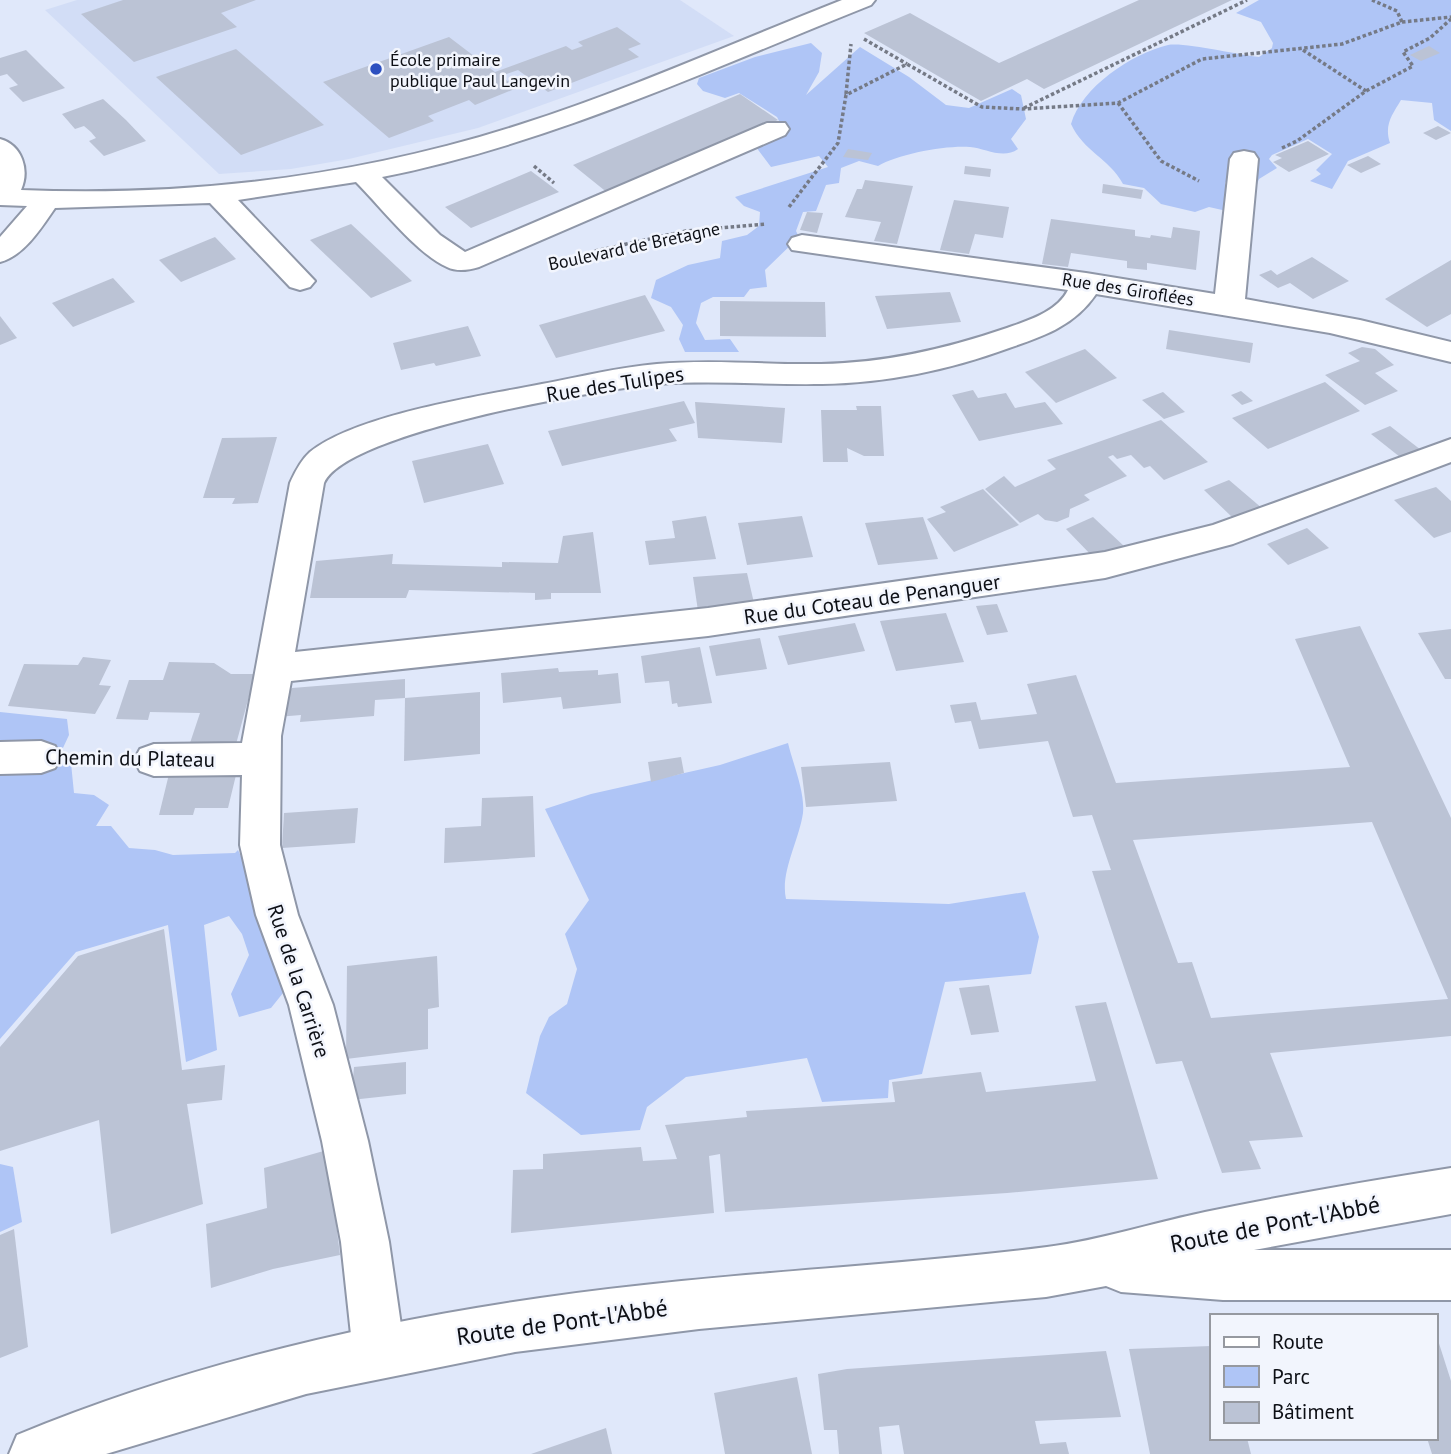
<svg xmlns="http://www.w3.org/2000/svg" width="1451" height="1454" font-family="'PT Sans',sans-serif">
<rect width="100%" height="100%" fill="#e0e8fa"/>
<path fill="#d2ddf6" d="M77 0H680L734 36 478 128 349 159 291 169 219 174 45 10Z"/>
<g fill="#afc5f6">
<path d="M1259 0H1451V131L1434 120 1432 103 1401 100C1392 115 1384 125 1390 143L1348 161 1332 189 1310 181 1321 174 1316 170 1332 154 1308 139 1272 155 1269 159 1277 168 1259 179 1256 187 1233 175 1225 183 1230 191 1231 212 1209 207 1195 212 1161 204 1144 188 1123 184C1109 158 1083 151 1071 124 1082 87 1131 54 1168 45 1184 42 1239 55 1259 57L1272 48 1273 43 1261 22 1236 13Z"/>
<path d="M811 43 822 53 819 72 806 95 860 47 909 77 946 105 969 108 1012 89 1021 95 1026 119 1011 139 1018 149C1003 160 985 148 970 147 946 145 898 154 878 166L859 161 841 168 839 183 826 185 816 211 803 212 796 231 799 237 765 270 767 287 750 289 744 297H713L701 303 696 323 705 340 730 339 739 352H685L679 339 683 325 671 307 651 298 656 280 688 265 720 258 722 241 747 235 759 226 760 212 744 206 735 197 828 167 819 156 771 167 756 147 767 129 779 121 777 117 739 93 725 98 703 91 697 84 699 78 755 57Z"/>
<path d="M0 712 67 719 69 735 56 763H71L74 793 94 795 109 805 96 826H111L129 848 155 850 173 855 235 853 238 850C259 894 277 946 283 993L271 1008 239 1017 231 994 249 955 242 934 229 916 204 925 217 1050 186 1062 168 925 76 952 0 1039Z"/>
<path d="M788 743C793 764 805 792 803 813 799 841 780 872 786 899L949 904 1025 892 1039 937 1031 974 945 982 922 1074 889 1080 888 1098 822 1102 807 1058 686 1077 647 1107 640 1130 581 1135 526 1093 540 1036 549 1017 567 1004 577 969 565 934 589 900 545 809 591 794 720 765Z"/>
<path d="M0 1164 13 1167 22 1222 0 1232Z"/>
</g>
<g fill="#bbc3d5" fill-rule="evenodd">
<path d="M123 0H256L221 13 237 27 134 62 81 14Z"/>
<path d="M1139 0H1232L1044 89 1027 79 981 101 864 33 910 13 999 63Z"/>
<path d="M617 27 641 44 628 49 639 57 548 92 518 70 501 76 517 88 475 105 469 100 428 116 434 121 389 138 323 82 449 37 495 72 566 46 572 50 583 46 578 42Z"/>
<path d="M1429 46 1440 53 1421 61 1410 55Z"/>
<path d="M236 49 324 125 241 155 156 77Z"/>
<path d="M26 50 45 69 65 88 23 102 9 88 18 85 7 74 0 76V58Z"/>
<path d="M740 94 778 120 609 194 573 165Z"/>
<path d="M103 99 126 120 146 141 104 156 89 141 96 138 91 132 84 126 75 129 62 114Z"/>
<path d="M1438 126 1451 133 1436 140 1423 133Z"/>
<path d="M1308 141 1329 154 1289 172 1273 162 1282 158 1275 155Z"/>
<path d="M848 149 872 153 868 160 843 157Z"/>
<path d="M1368 156 1381 164 1361 173 1347 165Z"/>
<path d="M965 166 991 169 990 177 964 174Z"/>
<path d="M531 171 559 192 471 228 445 207Z"/>
<path d="M865 180 913 186 897 244 874 241 881 222 845 217 857 189H862Z"/>
<path d="M1103 184 1143 190 1141 199 1102 193Z"/>
<path d="M954 200 1009 207 1003 238 975 234 969 254 940 250Z"/>
<path d="M807 212 823 213 817 233 800 230Z"/>
<path d="M1051 219 1135 230V236L1150 238 1151 235 1171 238 1173 227 1200 231 1196 270 1147 263V270L1127 268V261L1071 253 1068 267 1042 264Z"/>
<path d="M351 224 381 252 412 281 371 298 310 240Z"/>
<path d="M215 237 236 259 181 282 159 260Z"/>
<path d="M1312 257 1349 281 1313 299 1290 283 1278 288 1259 275 1271 270 1277 275Z"/>
<path d="M1451 260V314L1427 327 1385 299Z"/>
<path d="M113 278 135 302 73 327 52 303Z"/>
<path d="M950 292 961 322 887 329 875 296Z"/>
<path d="M645 295 665 331 556 358 539 325Z"/>
<path d="M720 301 825 302 826 337 720 336Z"/>
<path d="M0 316 17 338 0 345Z"/>
<path d="M468 326 481 356 436 366 434 363 401 370 393 343Z"/>
<path d="M1169 330 1253 343 1250 363 1166 349Z"/>
<path d="M1362 347 1375 349 1394 365 1375 373 1398 391 1365 405 1325 375 1360 361 1348 353Z"/>
<path d="M1085 349 1117 378 1056 403 1025 372Z"/>
<path d="M1325 382 1360 411 1268 449 1232 418Z"/>
<path d="M973 390 978 398 1006 393 1015 408 1045 402 1063 424 979 441 952 395Z"/>
<path d="M1241 391 1253 401 1242 405 1231 395Z"/>
<path d="M1163 392 1185 412 1164 419 1142 400Z"/>
<path d="M684 401 695 423 669 429 677 441 562 466 548 431Z"/>
<path d="M695 402 785 408 782 443 698 438Z"/>
<path d="M856 406H881L884 456H864L847 448 848 462H823L821 410H857Z"/>
<path d="M1161 420 1208 462 1164 480 1150 466 1144 468 1131 455 1117 459 1113 455 1108 457 1127 476 1084 495 1090 500 1070 509 1069 517 1057 522 1045 520 1038 514 1020 523 985 489 1004 476 1015 487 1056 469 1047 460Z"/>
<path d="M1390 426 1421 450 1400 457 1371 434Z"/>
<path d="M277 437 258 503 232 504 235 498H203L222 438Z"/>
<path d="M488 444 504 484 424 503 412 461Z"/>
<path d="M1229 480 1263 509 1233 518 1204 490Z"/>
<path d="M1436 487 1451 501V532L1434 538 1394 500Z"/>
<path d="M983 489 1019 525 954 552 927 519 946 512 940 507Z"/>
<path d="M706 516 716 559 649 565 645 541 675 538 672 521Z"/>
<path d="M802 516 813 557 747 565 738 523Z"/>
<path d="M923 517 938 559 878 565 865 523Z"/>
<path d="M1093 517 1126 548 1094 558 1066 529Z"/>
<path d="M1307 528 1329 548 1288 565 1267 544Z"/>
<path d="M593 532 601 593H551V599L535 600V593L409 590 406 598H310L316 561 393 554 392 564 502 567V562L558 563 563 536Z"/>
<path d="M747 573 754 603 698 611 693 577Z"/>
<path d="M997 604 1008 632 987 635 976 606Z"/>
<path d="M946 613 964 662 896 671 880 621Z"/>
<path d="M855 623 865 651 788 665 778 636Z"/>
<path d="M1360 626 1451 818V1036L1270 1053 1303 1137 1249 1141 1261 1169 1222 1173 1182 1061 1156 1064 1092 871 1111 870 1092 815 1073 817 1048 741 979 749 971 721 955 723 950 705 976 702 981 720 1037 714 1027 684 1076 675 1116 783 1350 767 1295 639ZM1372 822 1448 999 1211 1018 1192 962 1178 963 1133 840Z"/>
<path d="M1451 629V679H1445L1418 633Z"/>
<path d="M760 638 767 669 716 676 709 646Z"/>
<path d="M700 647 712 703 678 707 677 703 672 704 669 681 645 683 641 656Z"/>
<path d="M83 657 111 660 99 685 111 686 95 714 8 706 24 664 78 665Z"/>
<path d="M169 662 214 663 231 674H255L235 748 188 749 200 713 150 712 148 720 116 719 129 680H163Z"/>
<path d="M558 668 559 672 598 670V675L618 673 621 703 563 709 561 697 503 703 501 673Z"/>
<path d="M405 679V698L375 700 374 716 300 722 301 715 277 717V707L292 688Z"/>
<path d="M480 692V754L404 761 405 698Z"/>
<path d="M681 757 684 773 651 782 648 762Z"/>
<path d="M890 762 897 801 806 807 801 767Z"/>
<path d="M169 774 236 775 228 808H195L193 815H159Z"/>
<path d="M533 796 535 857 444 863 445 828 481 826 482 798Z"/>
<path d="M358 808 355 843 282 848 284 813Z"/>
<path d="M164 929 182 1070 225 1065 222 1100 187 1104 203 1204 111 1234 99 1120 0 1151V1047L78 956Z"/>
<path d="M437 956 439 1007 428 1009V1049L346 1059 347 966Z"/>
<path d="M989 985 999 1032 971 1035 959 988Z"/>
<path d="M1106 1002 1158 1179 1007 1193 725 1212 720 1154 709 1156 714 1213 511 1233 513 1170 543 1169V1154L641 1147 643 1161 677 1159 665 1125 747 1117 746 1111 895 1102 892 1082 981 1072 986 1092 1096 1081 1075 1006Z"/>
<path d="M406 1062V1094L351 1100 354 1067Z"/>
<path d="M327 1150 340 1255 273 1269 211 1288 206 1224 267 1208 264 1168Z"/>
<path d="M14 1229 28 1347 0 1358V1235Z"/>
<path d="M1436 1334 1451 1381V1454H1432L1427 1438H1435Z"/>
<path d="M1211 1346V1438H1247L1251 1454H1150L1129 1349Z"/>
<path d="M1106 1351 1121 1417 1035 1421 1040 1444 1066 1442 1069 1454H904L899 1425 879 1427 882 1454H839L837 1430H824L818 1374 847 1369Z"/>
<path d="M797 1377 812 1454H725L714 1393Z"/>
<path d="M606 1428 612 1454H531Z"/>
</g>
<g fill="none" stroke-linecap="round" stroke-linejoin="round">
<defs>
<g id="minor">
<path d="M842 0H875L871 5C710 69 553 143 382 177L440 235 465 252 767 123H785L789 129 785 135 479 267C469 270 457 272 447 267 416 253 381 207 356 182L238 200 315 281 310 287 300 290 290 287 210 203 55 208C42 227 24 256 0 262V237L27 206 0 205V139C22 145 30 170 21 190 190 197 361 176 522 124 631 89 735 42 842 0Z"/>
<path d="M1244 151 1254 153 1258 159 1245 299 1360 320 1451 342V362L1330 333 1096 294C1074 326 1044 336 1009 348 949 370 886 383 822 384 767 385 713 380 658 384 599 389 347 432 324 483L295 652 708 608 1105 552 1213 525 1451 439V462L1233 544 1105 578 708 636 291 681 281 736 280 845 298 915 333 1005 368 1141 389 1242 405 1353 397 1371 379 1379 361 1371 353 1353 341 1242 322 1141 289 1005 256 915 240 845 242 775 154 776 140 771 134 760 140 749 154 744 242 743 290 483C295 472 301 460 310 452 358 414 481 396 542 384 580 377 619 367 657 364 712 359 766 365 821 364 885 363 946 349 1007 328 1029 320 1057 312 1068 290L792 250 788 244 792 238 802 235 1086 273 1215 294 1230 159 1234 153Z"/>
<path d="M41 741 55 746 61 757 55 768 41 773 0 774V742Z"/>
</g>
<path id="secondary" d="M1451 1168V1214L1254 1250H1451V1300H1223L1121 1292 1106 1286 1046 1297 699 1329 515 1352 306 1394 106 1454H9L17 1435C216 1353 431 1308 644 1285 778 1270 913 1264 1047 1247 1101 1240 1152 1223 1205 1212 1286 1195 1369 1181 1451 1168Z"/>
</defs>
<use href="#minor" stroke="#8f97a8" stroke-width="4"/>
<use href="#secondary" stroke="#8f97a8" stroke-width="4"/>
<g stroke="#757a86" stroke-width="3.5" stroke-dasharray="3.5 2.5" stroke-linecap="butt">
<path d="M1402 22 1451 17"/>
<path d="M864 39 907 64"/>
<path d="M1303 50 1366 91"/>
<path d="M846 94 851 44"/>
<path d="M1118 103 1161 161 1199 181"/>
<path d="M1024 108 1247 0"/>
<path d="M1282 148 1297 141 1366 91 1413 66 1403 52 1430 38 1451 19"/>
<path d="M534 166 554 183"/>
<path d="M789 207 838 143 846 95 907 64 982 107 1022 109 1118 103 1202 59 1342 44 1402 22 1397 11 1372 0"/>
<path d="M595 251 686 231 766 224"/>
</g>
<path stroke="#757a86" stroke-width="4.5" stroke-dasharray="5 3.5" stroke-linecap="butt" d="M85 758 111 759"/>
<use href="#minor" fill="#fff" fill-rule="evenodd"/>
<use href="#secondary" fill="#fff" fill-rule="evenodd"/>
</g>
<circle fill="#2d50c0" stroke="#f2f5fd" stroke-width="2.5" cx="376" cy="69" r="7"/>
<g text-anchor="middle" dominant-baseline="central" stroke-width="5" stroke-linejoin="round" paint-order="stroke">
<g font-size="18" fill="#0d0f15" stroke="#f2f5fd" text-anchor="start">
<text x="390" y="59">École primaire<tspan x="390" dy="21">publique Paul Langevin</tspan></text>
</g>
<g font-size="18" fill="#0d0f15" stroke="#f2f5fd">
<text transform="translate(634 246) rotate(-12)">Boulevard de Bretagne</text>
<text transform="translate(1128 289) rotate(9)">Rue des Giroflées</text>
</g>
<g font-size="21" fill="#0d0f15" stroke="#f2f5fd">
<text transform="translate(615 384) rotate(-9)">Rue des Tulipes</text>
<text transform="translate(872 599) rotate(-8)">Rue du Coteau de Penanguer</text>
<text transform="translate(130 758) rotate(1)">Chemin du Plateau</text>
<text transform="translate(299 981) rotate(72)">Rue de la Carrière</text>
</g>
<g font-size="24" fill="#0d0f15" stroke="#f2f5fd">
<text transform="translate(1275 1224) rotate(-11)">Route de Pont-l'Abbé</text>
<text transform="translate(562 1322) rotate(-8)">Route de Pont-l'Abbé</text>
</g>
</g>
<rect x="1210" y="1314" width="228" height="126" fill="#f2f5fd" stroke="#9699a0" stroke-width="2"/>
<rect x="1224" y="1337" width="35" height="10" fill="#ffffff" stroke="#9699a0" stroke-width="2"/>
<text x="1272" y="1349" font-size="21" fill="#0d0f15">Route</text>
<rect x="1224" y="1366" width="35" height="21" fill="#afc5f6" stroke="#9699a0" stroke-width="2"/>
<text x="1272" y="1384" font-size="21" fill="#0d0f15">Parc</text>
<rect x="1224" y="1402" width="35" height="21" fill="#bbc3d5" stroke="#9699a0" stroke-width="2"/>
<text x="1272" y="1419" font-size="21" fill="#0d0f15">Bâtiment</text>
</svg>
